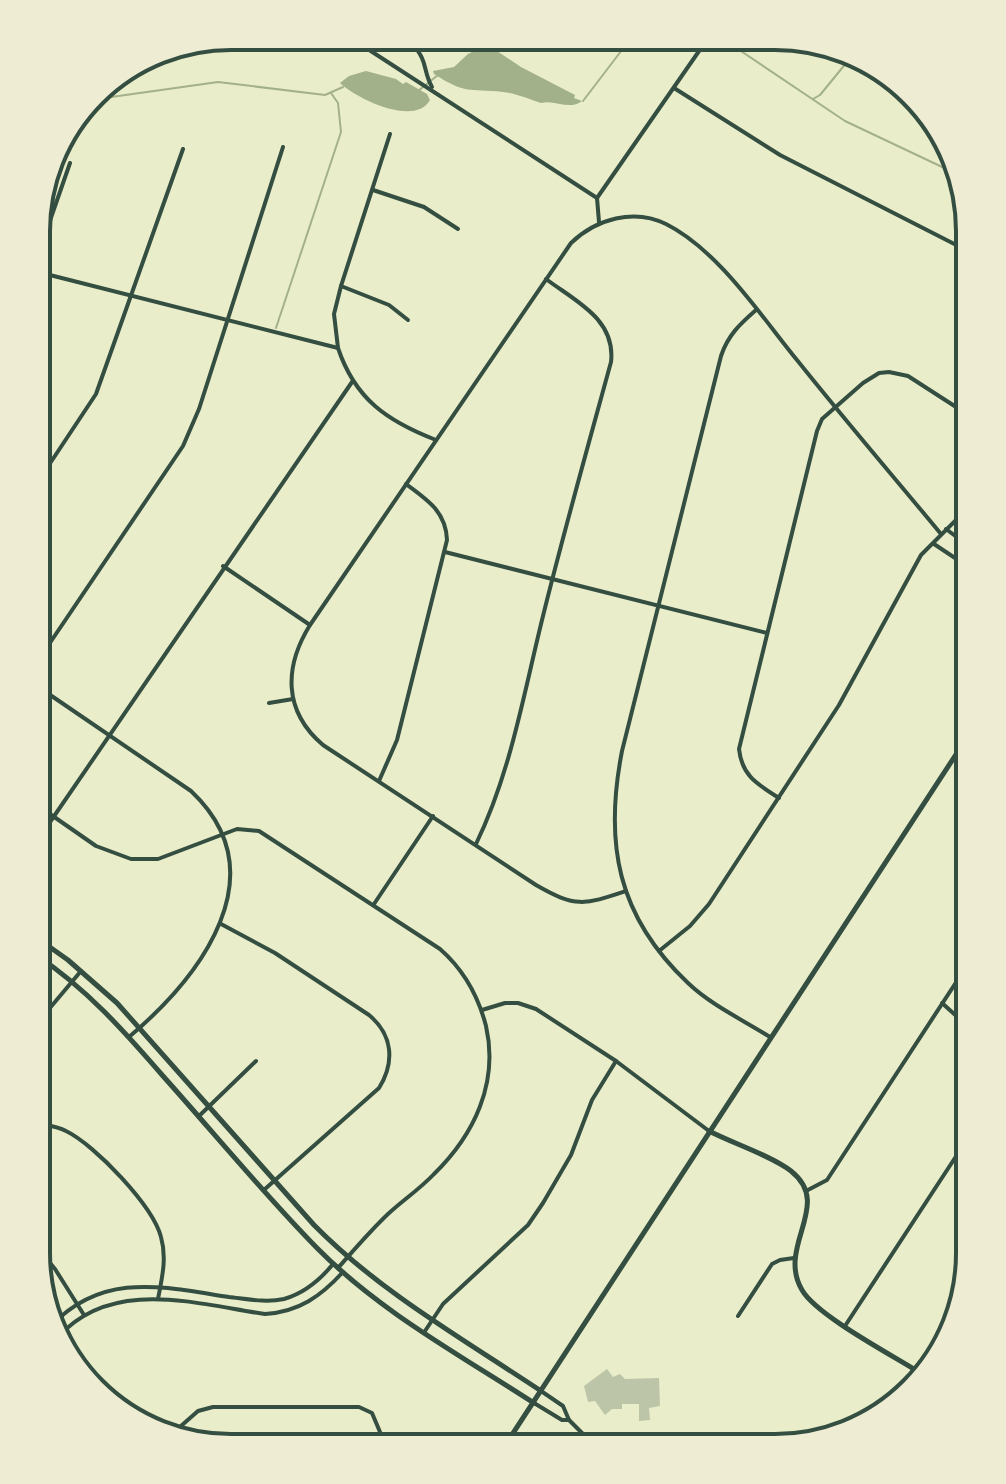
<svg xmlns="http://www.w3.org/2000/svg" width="1006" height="1484" font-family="'Source Sans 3',sans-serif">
<rect width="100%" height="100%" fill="#e9edc9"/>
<g fill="#a3b18a">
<path d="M476 50 497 51 521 67 575 95 574 98 582 101C569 111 555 99 541 103 529 99 515 93 503 92 467 88 467 95 434 74L433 71 454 67 468 54Z"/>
<path d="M366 71 396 79 403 84 406 82 427 94 430 100C415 127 357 99 340 83L349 76Z"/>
</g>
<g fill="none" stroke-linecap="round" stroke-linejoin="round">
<g stroke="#a3b18a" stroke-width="2">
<path d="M726 41 845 121 959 175"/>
<path d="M418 91 438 75"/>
<path d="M813 99 820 95 847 62"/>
<path d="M90 100 218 82 325 95 343 87"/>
<path d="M583 101 628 42"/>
<path d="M276 328 341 132 338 103 331 93"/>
</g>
</g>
<path fill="#bcc5a7" d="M607 1369 613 1377 620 1374 625 1379 659 1378 660 1406 649 1408 650 1420 639 1421V1404H622V1409H612L605 1415 595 1401 588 1402 584 1386Z"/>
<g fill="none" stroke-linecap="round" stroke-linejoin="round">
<g stroke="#344e41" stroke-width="4">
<path d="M360 44 597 198"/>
<path d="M412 44C429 62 422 69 432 87"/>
<path d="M674 88 780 155 970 252"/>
<path d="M373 190 424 207 458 229"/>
<path d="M599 222 597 198 706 41"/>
<path d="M38 255 70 163"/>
<path d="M38 272 338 348C355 399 387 421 436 440"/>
<path d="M341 286 389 305 408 320"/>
<path d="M756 310C740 324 728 335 721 356L622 751C604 843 617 916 688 983 711 1005 743 1020 770 1037"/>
<path d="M338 348 334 314 341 286 390 134"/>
<path d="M37 483 96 394 183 149"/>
<path d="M946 529 970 547"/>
<path d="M934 544 970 568"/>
<path d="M445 552 767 633"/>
<path d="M223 566 310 625"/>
<path d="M37 662 183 446 199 409 283 147"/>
<path d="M37 686 191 791C279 874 201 976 129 1037"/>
<path d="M269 703 293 699"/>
<path d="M379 781 397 740 447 540C446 512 428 500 406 484"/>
<path d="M779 798C757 784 742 776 739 749L817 431 822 419 863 383 879 373 889 372 908 376 970 416"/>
<path d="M37 805 96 846 131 859H158L237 829 259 831 440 949C464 970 478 995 486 1026 499 1083 474 1135 434 1174 420 1189 403 1200 388 1214 370 1231 354 1250 338 1268"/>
<path d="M37 841 352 382"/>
<path d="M476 844C511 772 524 692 543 616 564 531 588 446 611 362 616 319 575 301 546 279"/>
<path d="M626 891C584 905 576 908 536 885L323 745C283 711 284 667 310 625L571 243C596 219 634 208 666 224 718 250 761 316 797 360 844 419 893 476 941 534"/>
<path d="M374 904 433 816"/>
<path d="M221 924 275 953 369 1015C393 1035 395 1062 379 1088L265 1189"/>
<path d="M659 951 690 926 709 904 839 705 921 555 970 506"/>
<path d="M942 1003 963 1022 970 1046"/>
<path d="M482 1010 505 1003H518L536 1009 616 1061 709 1131"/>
<path d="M44 1015 81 971"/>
<path d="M199 1116 256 1061"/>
<path d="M36 1123C46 1125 57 1126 66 1131 95 1145 153 1206 161 1237 167 1258 162 1278 158 1299"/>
<path d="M806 1191 827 1180 970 961"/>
<path d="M36 1246 55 1269 84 1315"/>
<path d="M738 1316 772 1264 780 1260 794 1258"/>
<path d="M51 1326C103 1271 163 1287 229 1297 247 1299 266 1303 284 1299 305 1293 320 1280 333 1264"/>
<path d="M845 1326 970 1135"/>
<path d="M425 1331 443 1304 528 1225 543 1203 571 1155 592 1100 616 1061"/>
<path d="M58 1337C112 1277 196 1304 265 1314 299 1312 321 1296 343 1272"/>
<path d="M932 1365 939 1355"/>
<path d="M541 1391 563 1406 569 1420 596 1447"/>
<path d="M534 1403 562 1420H569"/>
<path d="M173 1433 198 1411 213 1407H359L372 1413 380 1432"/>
</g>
<g stroke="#344e41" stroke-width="5">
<path d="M37 938 68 960 117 1003 314 1225C380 1292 463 1339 541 1391"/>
<path d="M36 955C86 988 124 1031 163 1076 214 1133 263 1193 317 1248 379 1311 460 1355 534 1403"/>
<path d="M709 1131C732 1143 772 1156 791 1171 834 1205 776 1246 802 1290 817 1316 894 1356 922 1374"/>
<path d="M504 1447 970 733"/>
</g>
</g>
<path d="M0 0H1006V1484H0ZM231 50H775A181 181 0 0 1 956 231V1253A181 181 0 0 1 775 1434H231A181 181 0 0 1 50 1253V231A181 181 0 0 1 231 50Z" fill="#eeecd3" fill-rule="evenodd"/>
<path fill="none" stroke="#344e41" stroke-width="4" d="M231 50H775A181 181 0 0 1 956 231V1253A181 181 0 0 1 775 1434H231A181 181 0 0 1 50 1253V231A181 181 0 0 1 231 50Z"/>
</svg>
